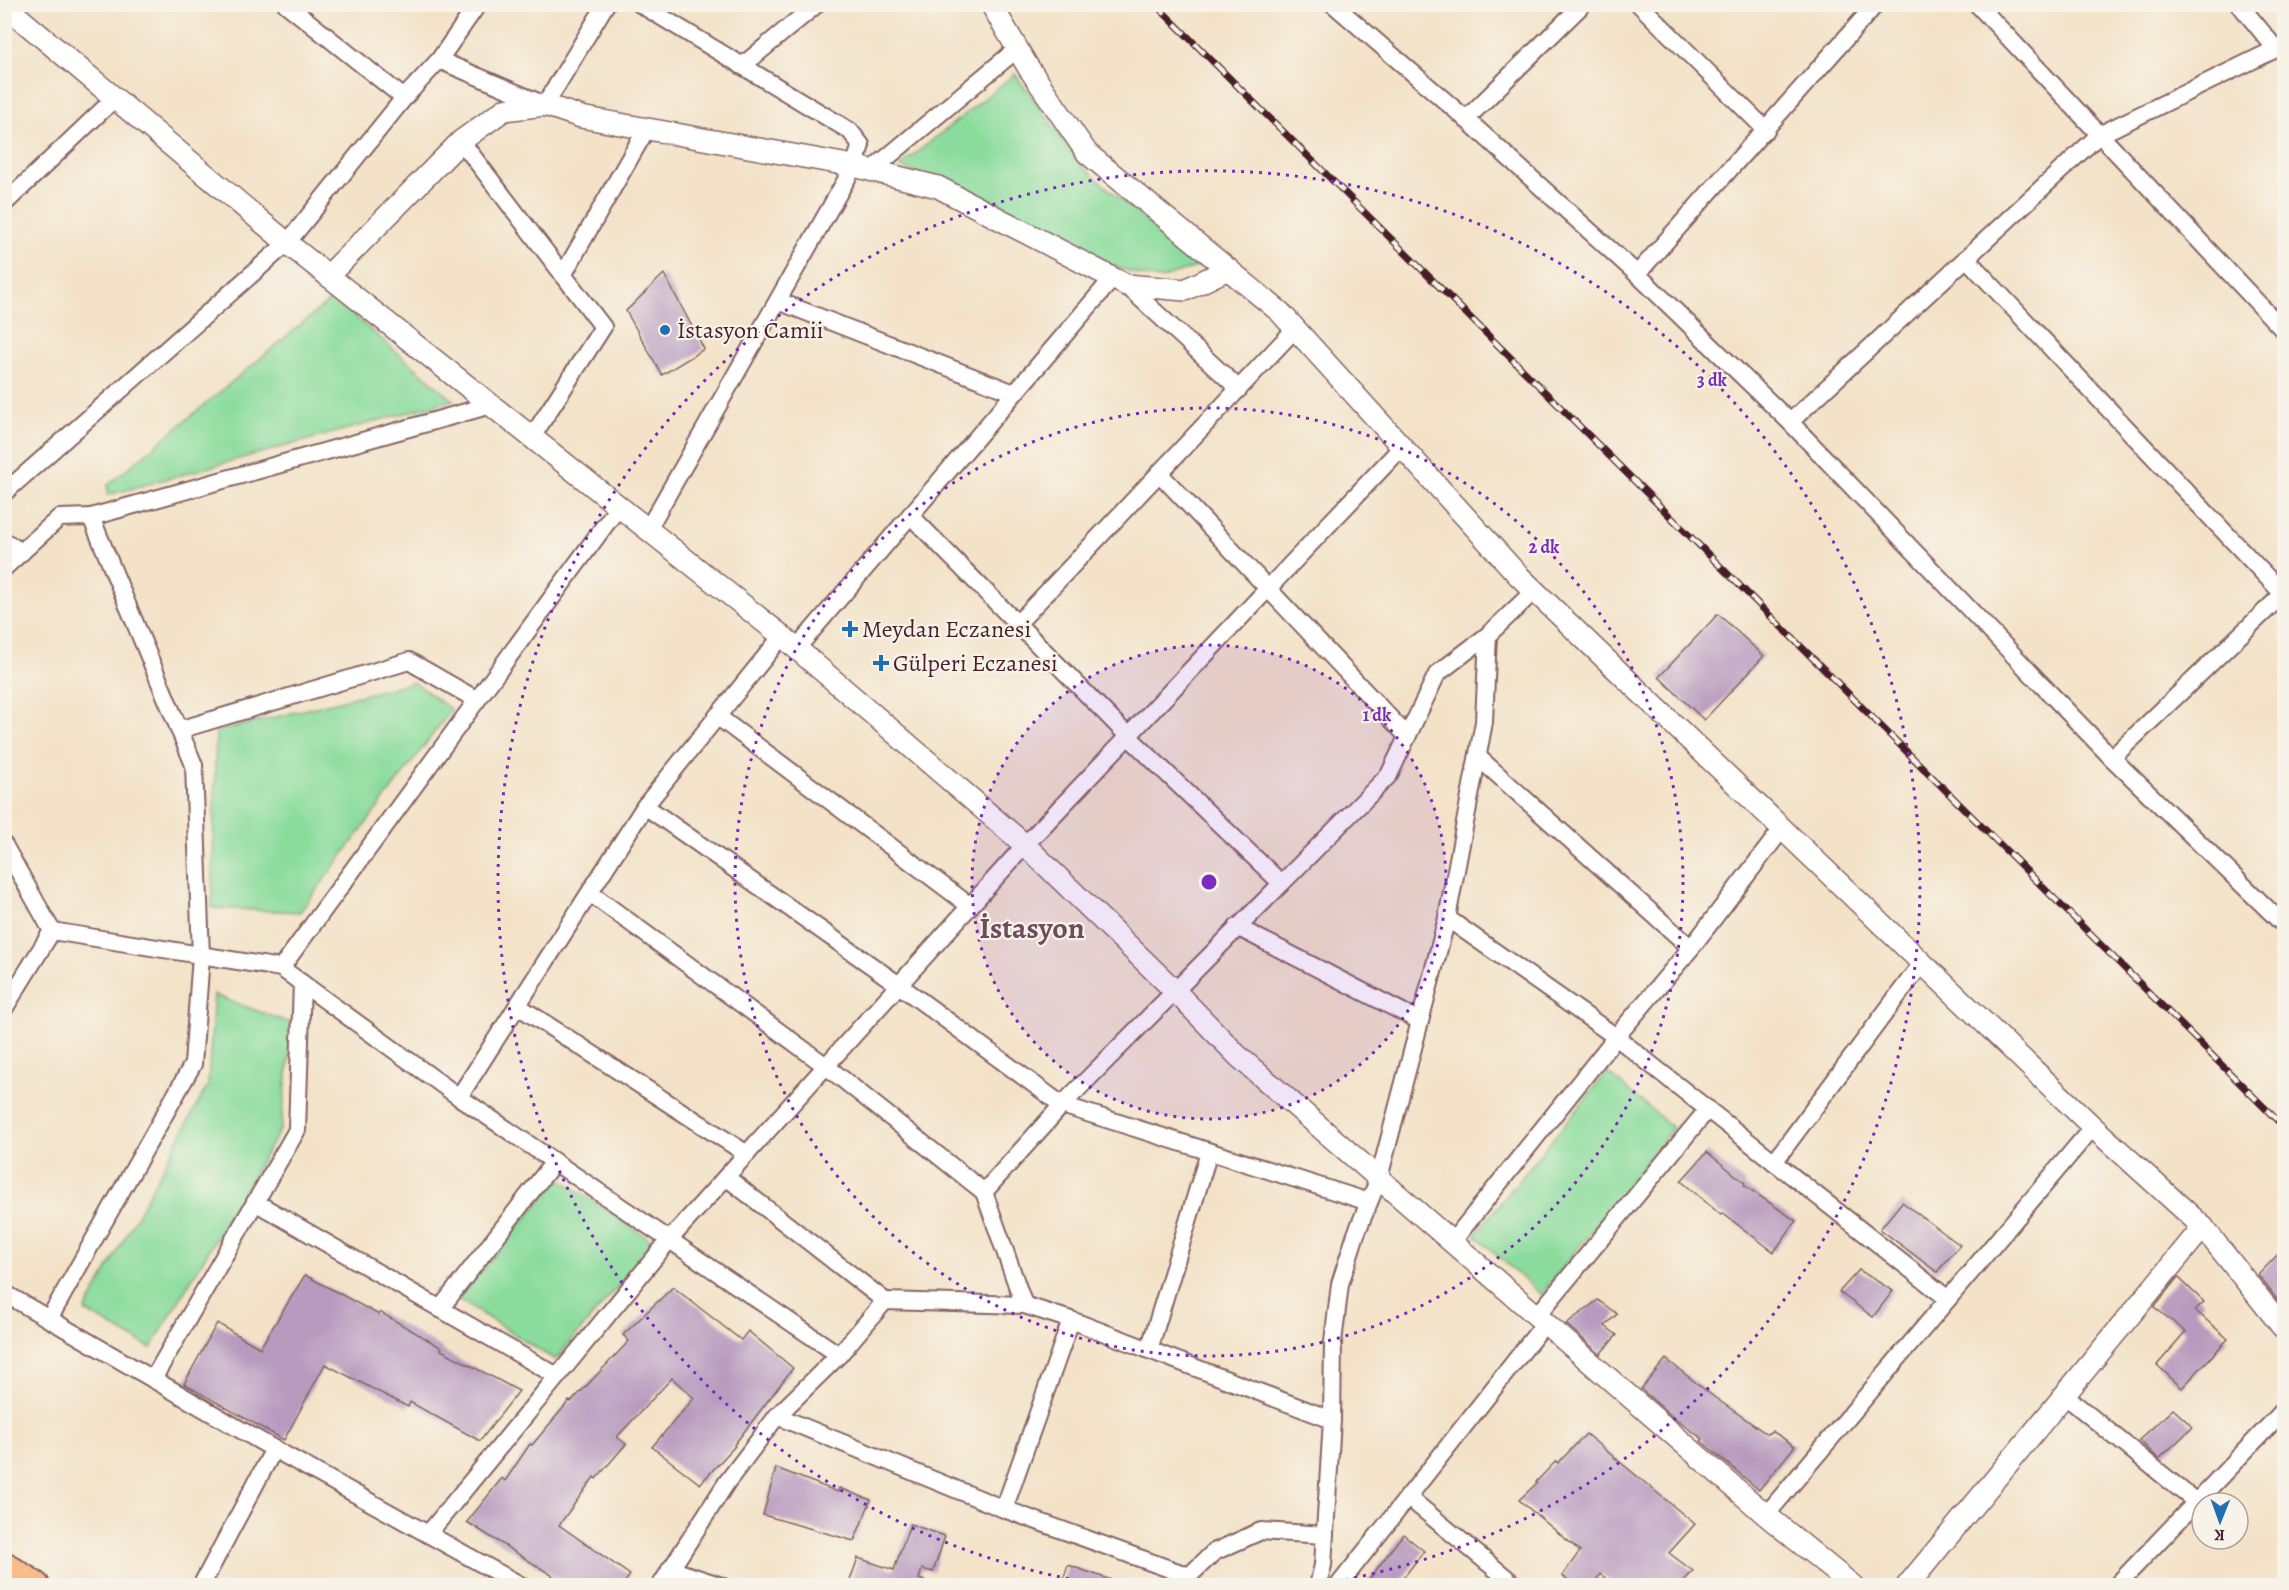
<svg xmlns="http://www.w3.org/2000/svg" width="2289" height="1590" font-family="Alegreya,serif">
<rect width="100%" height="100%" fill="#f7f3e8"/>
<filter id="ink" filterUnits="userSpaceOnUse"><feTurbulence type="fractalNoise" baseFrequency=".0167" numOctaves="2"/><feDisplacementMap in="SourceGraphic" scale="12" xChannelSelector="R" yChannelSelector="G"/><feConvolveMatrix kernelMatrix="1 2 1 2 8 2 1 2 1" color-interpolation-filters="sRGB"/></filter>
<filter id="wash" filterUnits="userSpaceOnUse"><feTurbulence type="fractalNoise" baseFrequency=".008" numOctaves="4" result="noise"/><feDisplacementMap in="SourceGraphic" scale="24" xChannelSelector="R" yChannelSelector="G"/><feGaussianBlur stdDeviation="1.35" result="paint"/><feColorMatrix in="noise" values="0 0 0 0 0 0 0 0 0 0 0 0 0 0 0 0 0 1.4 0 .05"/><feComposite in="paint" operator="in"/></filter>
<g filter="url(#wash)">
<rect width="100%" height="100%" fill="#f3e2c7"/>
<g fill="#8adc9c" stroke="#6a7e64" stroke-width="1.5">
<path d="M1015 74 1083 167 1199 266 1160 279 1139 275 1108 264 1023 221 900 166Z"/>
<path d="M333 298 453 400 108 495V485Z"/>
<path d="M414 682 451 710 300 912 212 908 216 732Z"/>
<path d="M214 995 293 1024 281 1128 151 1348 85 1311 208 1085Z"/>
<path d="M1607 1072 1673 1128 1541 1295 1475 1235Z"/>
<path d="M559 1178 655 1243 555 1360 458 1299Z"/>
</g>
<g id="blocks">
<g fill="#b79bbf">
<path d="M664 274 704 349 662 375 626 311Z"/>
<path d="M1718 614 1764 656 1704 720 1659 677Z"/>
<path d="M1707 1152 1745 1183 1744 1185 1796 1221 1774 1252 1722 1213 1721 1215 1681 1181Z"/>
<path d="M1902 1202 1960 1245 1937 1272 1880 1229Z"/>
<path d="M2284 1248V1305L2283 1307 2258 1275Z"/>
<path d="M1859 1270 1893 1291 1873 1317 1839 1292Z"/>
<path d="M305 1275 379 1315 380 1312 442 1348 441 1350 519 1391 480 1441 410 1402 408 1407 325 1364 284 1440 184 1384 217 1323 260 1348Z"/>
<path d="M2178 1277 2204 1302 2195 1310 2228 1339 2182 1388 2157 1365 2186 1332 2154 1307Z"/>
<path d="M673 1287 741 1340 748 1331 793 1368 734 1445 735 1446 700 1484 652 1447 694 1398 672 1378 617 1437 626 1444 596 1479 594 1477 559 1525 630 1575 622 1586H569L467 1522 502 1478 505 1481 530 1444 532 1445 569 1401 571 1402 629 1341 623 1335Z"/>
<path d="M1598 1300 1617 1314 1605 1326 1617 1335 1600 1354 1566 1324Z"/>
<path d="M1666 1359 1714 1397 1767 1434 1772 1431 1795 1446 1759 1490 1701 1441 1703 1439 1675 1419 1641 1389Z"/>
<path d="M2173 1409 2193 1427 2159 1459 2139 1440Z"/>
<path d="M1586 1434 1695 1524 1669 1553 1693 1571 1679 1586H1616L1601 1574 1591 1586H1579L1562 1576 1580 1551 1519 1500 1537 1483 1536 1482 1556 1461 1558 1463Z"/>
<path d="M776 1468 838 1492 839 1488 871 1500 854 1541 763 1515Z"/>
<path d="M910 1524 945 1536 933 1572 922 1569 919 1579 931 1583V1586H848L858 1558 894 1570Z"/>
<path d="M1403 1534 1424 1551 1397 1586H1364Z"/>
<path d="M1068 1565 1120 1583 1119 1586H1061Z"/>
</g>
</g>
</g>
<g filter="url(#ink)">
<use href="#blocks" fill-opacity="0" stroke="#856362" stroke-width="1.5"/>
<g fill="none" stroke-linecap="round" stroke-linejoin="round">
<defs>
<g id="minor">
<path d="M286 4 404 98 439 60 545 105 606 4"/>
<path d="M640 4 850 131 861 145 854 166 648 529"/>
<path d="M1333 4 1466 119 1637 274 1790 422 2112 758 2283 924 2284 922"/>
<path d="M1639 4 1766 130"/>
<path d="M1977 4 2284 331"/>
<path d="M2239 4 2276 49"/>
<path d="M439 60 478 4"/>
<path d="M742 66 817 4"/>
<path d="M1466 119 1583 4"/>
<path d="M461 141 603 327 532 437"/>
<path d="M872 170 1017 49"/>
<path d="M4 204 115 98"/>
<path d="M1966 258 2283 594"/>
<path d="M1637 274 1876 4"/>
<path d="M563 275 647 128"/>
<path d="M1126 285 1239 389"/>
<path d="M778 301 1014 393"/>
<path d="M1790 422 2099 135 2284 45"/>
<path d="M1159 473 1407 736"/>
<path d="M4 493 287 243 404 98"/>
<path d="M910 515 1128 736 1281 883"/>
<path d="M4 541 22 552"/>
<path d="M4 568 59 518 91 517 491 405"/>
<path d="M1017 624 1295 329"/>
<path d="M782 636 645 806 459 1097 839 1355"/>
<path d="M797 648 1113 278"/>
<path d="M717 716 970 906"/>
<path d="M179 730 409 661 477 700"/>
<path d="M2112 758 2284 593"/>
<path d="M645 806 899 985 1062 1105 1369 1202"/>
<path d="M4 845 52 931 4 1009"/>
<path d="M590 893 826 1066 984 1192"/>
<path d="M1447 918 1616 1037 1948 1299"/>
<path d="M1237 927 1420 1021"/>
<path d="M52 931 281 968"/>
<path d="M1691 948 1782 829"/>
<path d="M518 1006 747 1154"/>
<path d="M459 1097 281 968 619 506"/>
<path d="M1774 1162 1922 963"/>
<path d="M726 1177 885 1301"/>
<path d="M255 1202 557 1376"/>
<path d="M1452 1242 1616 1037 1691 948 1478 757"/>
<path d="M4 1293 274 1449 522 1586"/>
<path d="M1024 1305 1071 1320 1332 1420"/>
<path d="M440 1309 554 1162"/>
<path d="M1537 1316 1708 1109"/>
<path d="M49 1319 193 1064 201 956 194 765 91 517"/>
<path d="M1149 1350 1209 1152"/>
<path d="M153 1379 297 1130 302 983"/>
<path d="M2064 1395 2196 1502"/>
<path d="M777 1416 1004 1509 1189 1576 1214 1552 1261 1531 1325 1535"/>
<path d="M1408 1497 1516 1586"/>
<path d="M1004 1509 1071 1320"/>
<path d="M1766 1515 2093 1127"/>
<path d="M428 1534 670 1239 1025 845 1402 447"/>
<path d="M670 1569 722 1586"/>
<path d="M201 1586 274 1449"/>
<path d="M660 1586 727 1482 777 1416 839 1355 885 1301 1024 1305 984 1192 1062 1105 1389 775 1437 674 1488 635 1534 591"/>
<path d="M1318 1586 1323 1565 1332 1420 1333 1342 1340 1284 1356 1234 1379 1178 1447 918 1484 722 1488 635"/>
<path d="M1338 1586 1545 1323"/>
<path d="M2116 1586 2284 1410"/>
</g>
<g id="tertiary">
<path d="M991 4 1028 67 1087 153 1280 312 1518 575 2093 1127 2203 1227 2284 1329"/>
<path d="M4 5 287 243 782 636 1025 845 1174 990 1238 1056 1766 1515 1853 1586"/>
<path d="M328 276 461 141 504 110 545 105 581 117 854 166 938 187 1126 285 1185 290 1228 269"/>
<path d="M1907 1586 2203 1227"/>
</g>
<path id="trunk" d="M4 1566 35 1586"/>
</defs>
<use href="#minor" stroke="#856362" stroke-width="20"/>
<use href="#tertiary" stroke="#856362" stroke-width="24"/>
<use href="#trunk" stroke="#856362" stroke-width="32"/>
<use href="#minor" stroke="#fff" stroke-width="16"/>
<use href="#tertiary" stroke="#fff" stroke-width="21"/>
<use href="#trunk" stroke="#f9bc8a" stroke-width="28"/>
<defs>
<path id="rail" d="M1155 4 2284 1127"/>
</defs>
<use href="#rail" stroke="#4a1f2b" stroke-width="7"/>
<use href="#rail" stroke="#f7f3e8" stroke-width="4.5" stroke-dasharray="14" stroke-linecap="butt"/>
</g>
</g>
<circle cx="1209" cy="882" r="237" fill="#7b2cbf" fill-opacity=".12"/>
<g fill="none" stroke="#7b2cbf" stroke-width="3" stroke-dasharray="3 6">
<circle cx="1209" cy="882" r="237"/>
<circle cx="1209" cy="882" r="474"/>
<path d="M1104 1585A711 711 0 1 1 1314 1585"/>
</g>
<g fill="#1f6fb2" stroke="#f7f3e8" stroke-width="2">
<circle cx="665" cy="330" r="6"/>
<path d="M847 620h6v6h6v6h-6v6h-6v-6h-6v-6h6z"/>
<path d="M878 654h6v6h6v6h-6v6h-6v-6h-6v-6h6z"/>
</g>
<g text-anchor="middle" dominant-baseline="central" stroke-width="4.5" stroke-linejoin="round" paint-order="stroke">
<g font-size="24" fill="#4a1f2b" stroke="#f7f3e8" text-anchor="start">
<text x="677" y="330">İstasyon Camii</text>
<text x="862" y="629">Meydan Eczanesi</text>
<text x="893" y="663">Gülperi Eczanesi</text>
</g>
<g font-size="30" font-weight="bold" fill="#704a5f" stroke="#f7f3e8">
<text x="1032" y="928">İstasyon</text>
</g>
</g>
<circle cx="1209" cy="882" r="9" fill="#7b2cbf" stroke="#f7f3e8" stroke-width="3"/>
<g font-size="18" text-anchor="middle" font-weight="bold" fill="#7b2cbf" stroke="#f7f3e8" stroke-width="4.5" stroke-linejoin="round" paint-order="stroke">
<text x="1712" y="386">3 dk</text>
<text x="1544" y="553">2 dk</text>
<text x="1377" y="721">1 dk</text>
</g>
<rect width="2289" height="1590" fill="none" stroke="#f7f3e8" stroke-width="24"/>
<g transform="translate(2220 1521) rotate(181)"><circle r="28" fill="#f7f3e8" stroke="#b29e9c" stroke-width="1.5"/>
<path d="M0-4.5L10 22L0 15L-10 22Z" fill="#1f6fb2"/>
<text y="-9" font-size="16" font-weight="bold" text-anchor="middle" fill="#4a1f2b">K</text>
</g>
</svg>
